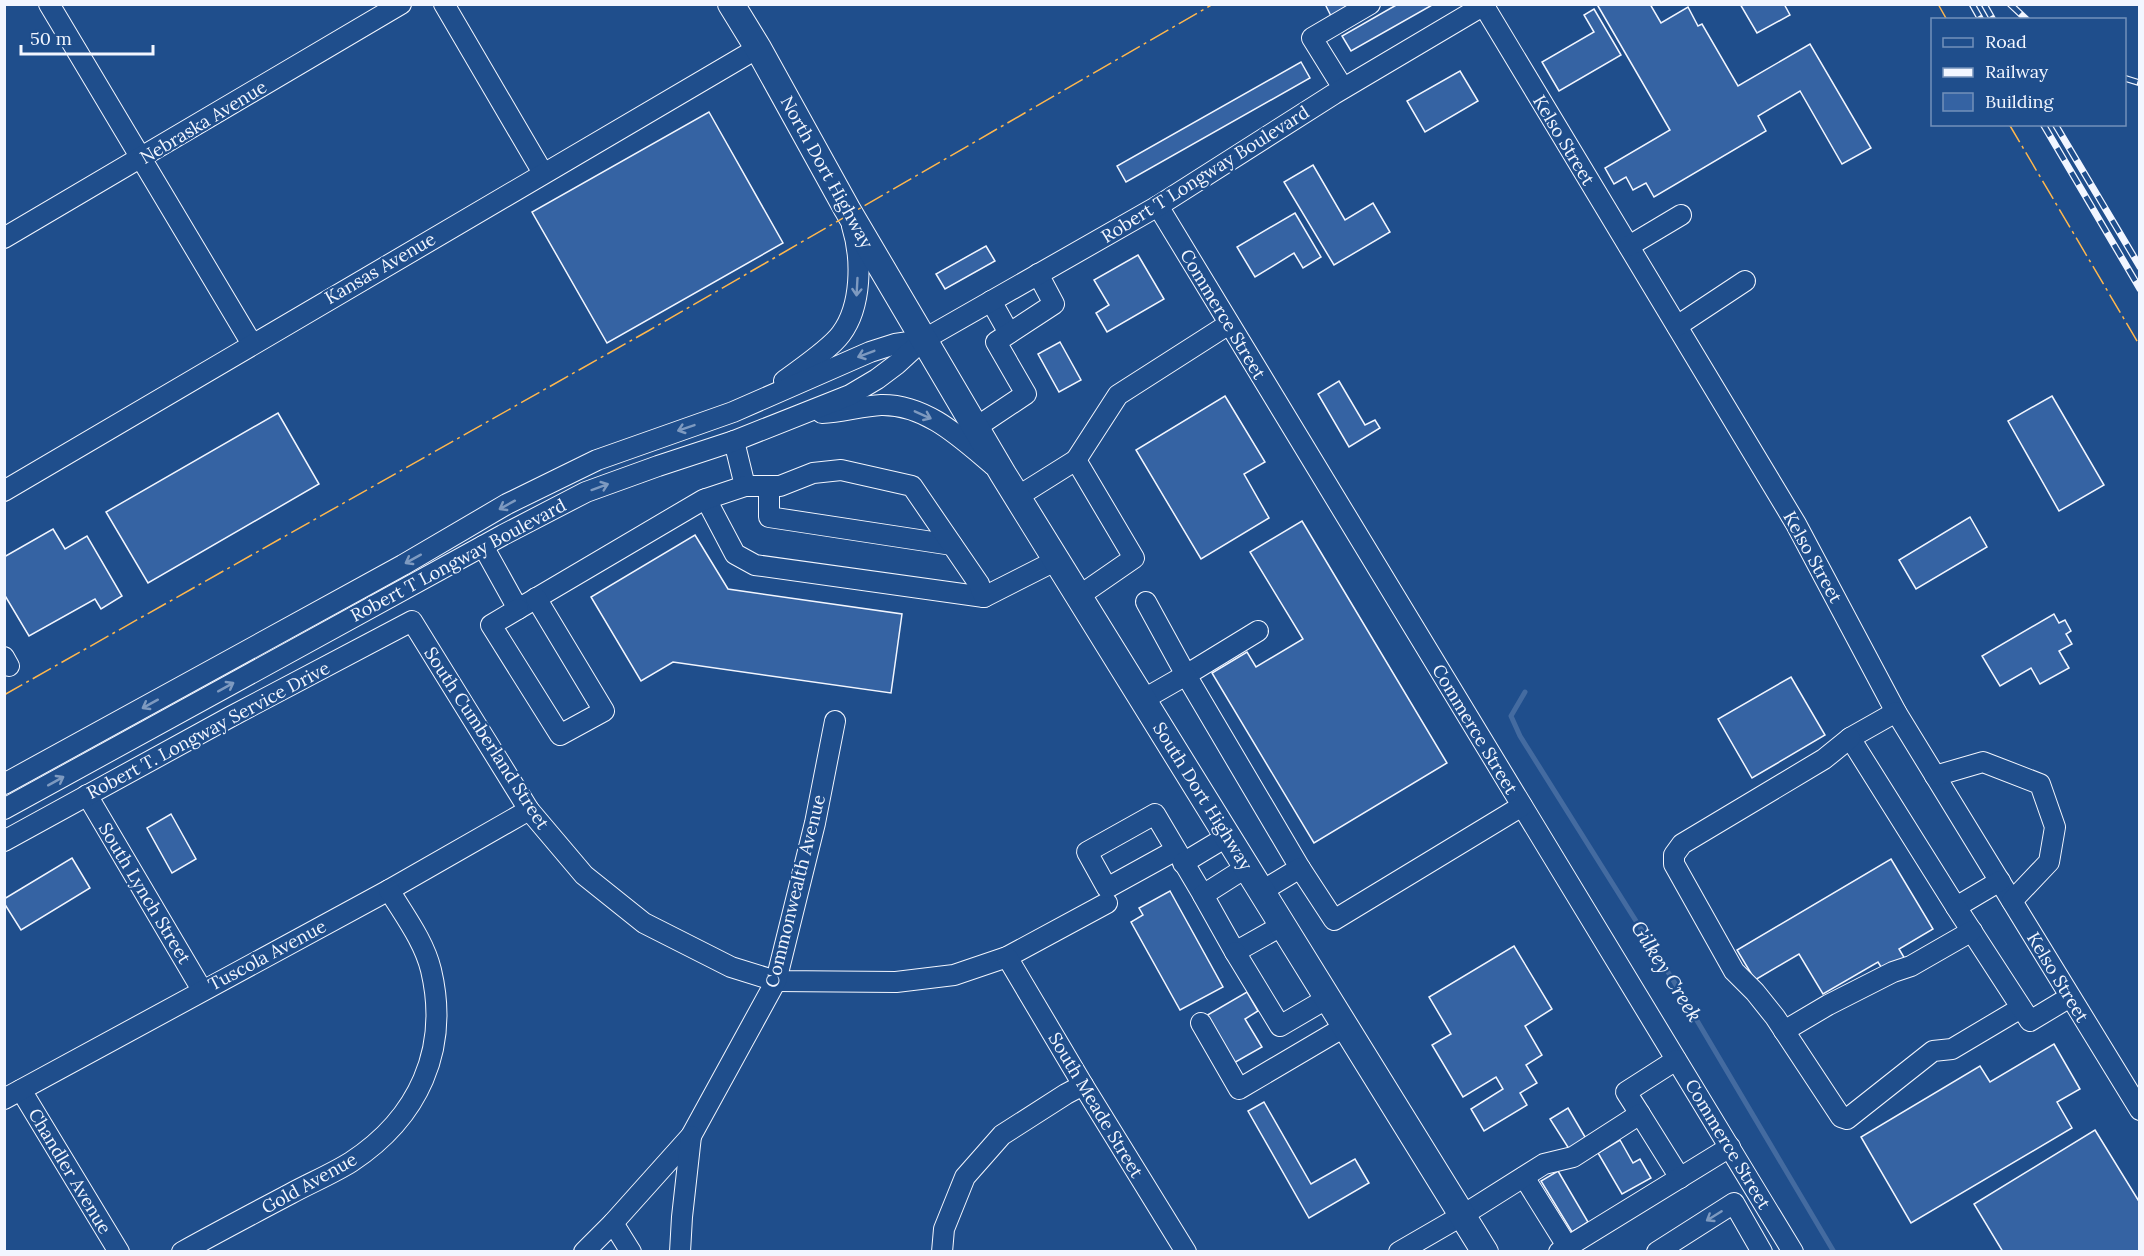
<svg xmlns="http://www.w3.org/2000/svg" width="2144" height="1256" font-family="Lora,serif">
<rect width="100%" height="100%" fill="#1f4e8c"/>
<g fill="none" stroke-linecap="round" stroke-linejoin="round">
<path stroke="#446ba0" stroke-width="5" d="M1525 692 1511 716 1520 736 1673 980 1834 1252"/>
</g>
<g fill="#3563a3" stroke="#f2f6ff" stroke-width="1.5">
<path d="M1325 4H1351L1331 16Z"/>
<path d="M1398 4H1434L1351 51 1342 36Z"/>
<path d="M1600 4H1650L1661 23 1688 7 1698 26 1702 24 1738 86 1810 44 1871 148 1842 164 1800 91 1758 116 1766 131 1654 197 1646 183 1633 190 1626 177 1614 184 1605 168 1670 130 1598 6Z"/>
<path d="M1740 4H1784L1790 15 1757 33Z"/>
<path d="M1594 9 1621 55 1559 91 1542 62 1594 32 1584 15Z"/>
<path d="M1301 62 1310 78 1126 182 1117 166Z"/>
<path d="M1460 71 1478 101 1425 132 1407 101Z"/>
<path d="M709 112 783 243 607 343 532 212Z"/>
<path d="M1313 165 1345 220 1373 203 1390 232 1334 265 1284 182Z"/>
<path d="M1295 213 1321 257 1303 268 1294 253 1255 277 1237 247Z"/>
<path d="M986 246 995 261 945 289 936 274Z"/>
<path d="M1138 255 1164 299 1107 332 1096 313 1109 305 1094 280Z"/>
<path d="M1060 342 1081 380 1059 392 1038 354Z"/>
<path d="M1339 381 1365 425 1375 420 1380 428 1349 447 1318 394Z"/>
<path d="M1225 396 1265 462 1244 474 1269 518 1201 559 1136 450Z"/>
<path d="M2052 396 2104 485 2059 511 2008 421Z"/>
<path d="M278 413 319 484 148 583 106 512Z"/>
<path d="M1970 517 1987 547 1916 589 1899 560Z"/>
<path d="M1302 521 1447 763 1314 843 1212 673 1247 652 1256 667 1303 639 1250 552Z"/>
<path d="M53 529 65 549 87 536 122 596 101 609 95 599 29 636 4 594V557Z"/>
<path d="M695 535 728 589 902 614 891 693 673 662 641 681 591 597Z"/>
<path d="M2054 614 2059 623 2065 620 2071 631 2066 634 2072 644 2059 651 2069 668 2040 684 2031 668 2000 686 1982 656Z"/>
<path d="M1791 677 1825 735 1752 778 1718 719Z"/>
<path d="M171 814 196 859 172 873 147 828Z"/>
<path d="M72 858 90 888 21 930 4 903V899Z"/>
<path d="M1891 859 1933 929 1899 949 1905 959 1884 972 1878 962 1823 994 1799 954 1755 980 1737 950Z"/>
<path d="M1170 891 1223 987 1180 1010 1131 922 1143 915 1139 908Z"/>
<path d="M1514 946 1552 1009 1525 1026 1542 1055 1526 1065 1537 1083 1520 1093 1527 1105 1484 1131 1471 1109 1503 1089 1496 1077 1463 1097 1432 1045 1451 1034 1429 997Z"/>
<path d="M1247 992 1258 1011 1245 1019 1262 1047 1232 1064 1204 1017Z"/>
<path d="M2054 1044 2080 1089 2057 1102 2072 1128 1911 1223 1861 1137 1980 1066 1990 1082Z"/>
<path d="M1264 1102 1311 1184 1355 1159 1369 1183 1309 1218 1248 1111Z"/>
<path d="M1568 1108 1588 1142 1571 1152 1550 1119Z"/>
<path d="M2095 1130 2140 1203V1252H2003L1974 1204Z"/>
<path d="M1620 1140 1633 1163 1640 1159 1651 1178 1622 1194 1598 1153Z"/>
<path d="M1558 1171 1588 1222 1572 1232 1541 1181Z"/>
</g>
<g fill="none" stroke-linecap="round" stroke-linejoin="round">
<defs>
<g id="minor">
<path d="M49 4 252 344"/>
<path d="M444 4 543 173"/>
<path d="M1484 6 1796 524 1896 712 2140 1110"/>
<path d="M1343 88 1312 38 1370 4"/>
<path d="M1158 206 1793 1252"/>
<path d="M4 238 401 4"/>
<path d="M1629 246 1681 215"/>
<path d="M991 301 1009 333"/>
<path d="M1677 326 1745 281"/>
<path d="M784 381C800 369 830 349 841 334 862 306 862 258 852 226"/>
<path d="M822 413C842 412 862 406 881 405 926 404 961 438 993 465"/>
<path d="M975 428 1026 394 996 342 1054 304 1038 274"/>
<path d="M734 441 745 486"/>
<path d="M1076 460 1118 395 1229 324"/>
<path d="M769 486V517L952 545"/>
<path d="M4 491 758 48"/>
<path d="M1017 497 1076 460 1134 558 1079 596"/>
<path d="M706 499 735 554 755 565 984 597"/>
<path d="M483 546 518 609 703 500 745 486H780L813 473 841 470 912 486 979 584 984 597 1057 560"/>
<path d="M1146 602 1186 675 1258 631"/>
<path d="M518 609 491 625 560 735 604 711 536 598"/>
<path d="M4 657 9 666"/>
<path d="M1144 699 1186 675 1300 868"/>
<path d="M1896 712 1850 738 1956 907 2000 881"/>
<path d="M1850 738 1824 759 1682 844 1674 855V864L1734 971 1755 992 1775 1017 1841 1117 1847 1119 1933 1051 1952 1049 2021 1008"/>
<path d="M1935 776 1983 762 2040 784 2055 827 2049 862 2012 901"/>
<path d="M4 784 403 565 507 504 597 460 733 412 870 352 895 344 923 340"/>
<path d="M87 795 202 990"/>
<path d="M4 809 503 535 586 492 658 466 734 441 850 395 877 379 897 364 923 340 1158 206 1334 94 1486 4"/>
<path d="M4 841 232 716 412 621 529 810 584 875 644 923 731 967 776 981 896 982 954 975 1007 957 1107 903"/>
<path d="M1176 850 1107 888 1087 852 1155 814 1203 895"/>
<path d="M1183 863 1228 836"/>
<path d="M1247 867 1203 895 1235 952 1283 925"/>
<path d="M1262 891 1300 868 1334 920 1522 806"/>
<path d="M1956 907 2030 1021 2070 997"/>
<path d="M1235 952 1280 1026 1328 998"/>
<path d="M1007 957 1083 1085 1186 1252"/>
<path d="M1201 1023 1239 1089 1346 1026"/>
<path d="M1784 1031 1828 1005 1893 972 1911 966 1972 931"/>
<path d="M21 1090 119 1252"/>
<path d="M4 1099 389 890 529 810"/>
<path d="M1640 1114 1626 1092 1676 1060"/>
<path d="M1524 1177 1567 1246"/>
<path d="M613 1223 631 1252"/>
<path d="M182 1252C218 1232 254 1213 290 1194 310 1183 332 1174 351 1162 418 1118 450 1050 431 970 424 941 404 915 389 890"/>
<path d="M584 1252 613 1223 691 1136 776 981 815 823 835 721"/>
<path d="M680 1252 682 1217 691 1136"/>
<path d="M942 1252 944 1229 965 1177 1002 1135 1066 1094 1083 1085"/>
<path d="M1399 1252 1463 1215 1544 1164 1573 1157 1640 1114 1680 1178"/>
<path d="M1559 1252 1730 1147"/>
<path d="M1657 1252 1734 1203 1762 1252"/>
</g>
<path id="major" d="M731 4 758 48 847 209 1003 474 1485 1252"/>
</defs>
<use href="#minor" stroke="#f2f6ff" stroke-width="22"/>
<use href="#major" stroke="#f2f6ff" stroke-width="28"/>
<use href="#minor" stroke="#1f4e8c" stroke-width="20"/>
<use href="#major" stroke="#1f4e8c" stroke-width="26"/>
<defs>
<g id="rail">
<path d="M1972 4 1981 20"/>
<path d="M1984 4 1993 20"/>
<path d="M2010 4 2027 20"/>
<path d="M2124 78 2140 83"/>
<path d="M2043 124 2140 289"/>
<path d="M2055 124 2140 267"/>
</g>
</defs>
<use href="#rail" stroke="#f2f6ff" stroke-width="7"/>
<use href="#rail" stroke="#1f4e8c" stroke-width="4.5" stroke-dasharray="14" stroke-linecap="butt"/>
<g stroke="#ffb74d" stroke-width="1.5" stroke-dasharray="21 4.5 3 4.5" stroke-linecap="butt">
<path d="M1938 4 1947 20"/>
<path d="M2009 124 2140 346"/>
<path d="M4 695 648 331 1213 4"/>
</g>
</g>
<defs><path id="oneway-shaft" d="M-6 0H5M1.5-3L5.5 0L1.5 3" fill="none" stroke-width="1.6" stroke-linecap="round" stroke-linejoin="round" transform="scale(1.5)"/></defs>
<g stroke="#7e9ac0">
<use href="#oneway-shaft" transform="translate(857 287) rotate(93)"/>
<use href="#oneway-shaft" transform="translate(866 354) rotate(159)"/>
<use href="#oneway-shaft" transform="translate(923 415) rotate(24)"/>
<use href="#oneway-shaft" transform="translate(686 428) rotate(161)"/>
<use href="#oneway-shaft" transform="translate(600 487) rotate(-20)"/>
<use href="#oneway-shaft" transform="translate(507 505) rotate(151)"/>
<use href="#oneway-shaft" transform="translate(413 559) rotate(151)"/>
<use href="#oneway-shaft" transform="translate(226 687) rotate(-29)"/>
<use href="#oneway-shaft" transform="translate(150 704) rotate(151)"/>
<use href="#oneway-shaft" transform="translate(56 781) rotate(-29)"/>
<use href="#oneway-shaft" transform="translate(1714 1216) rotate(148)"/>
</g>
<g text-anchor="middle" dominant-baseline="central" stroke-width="4.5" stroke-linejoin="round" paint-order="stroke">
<g font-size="18" fill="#f2f6ff" stroke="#1f4e8c">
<text transform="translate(203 122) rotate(-31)">Nebraska Avenue</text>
<text transform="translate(1564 140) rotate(59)">Kelso Street</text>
<text transform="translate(827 172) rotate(61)">North Dort Highway</text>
<text transform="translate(1205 174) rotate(-32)">Robert T Longway Boulevard</text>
<text transform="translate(380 268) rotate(-30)">Kansas Avenue</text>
<text transform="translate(1223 314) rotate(59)">Commerce Street</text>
<text transform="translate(1813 557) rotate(61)">Kelso Street</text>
<text transform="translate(458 560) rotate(-28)">Robert T Longway Boulevard</text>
<text transform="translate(1475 729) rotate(59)">Commerce Street</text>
<text transform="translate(208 730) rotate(-28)">Robert T. Longway Service Drive</text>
<text transform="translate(487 738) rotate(57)">South Cumberland Street</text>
<text transform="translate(1203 796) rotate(58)">South Dort Highway</text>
<text transform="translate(795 891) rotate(-76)">Commonwealth Avenue</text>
<text transform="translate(145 893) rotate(59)">South Lynch Street</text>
<text transform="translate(267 955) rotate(-28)">Tuscola Avenue</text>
<text transform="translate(2058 977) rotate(59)">Kelso Street</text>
<text transform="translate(1096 1105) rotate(59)">South Meade Street</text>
<text transform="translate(1728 1144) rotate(59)">Commerce Street</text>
<text transform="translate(70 1171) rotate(59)">Chandler Avenue</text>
<text transform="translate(309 1183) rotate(-29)">Gold Avenue</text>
</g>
<g font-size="20" font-style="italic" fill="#f2f6ff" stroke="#1f4e8c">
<text transform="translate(1667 971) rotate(58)">Gilkey Creek</text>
</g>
</g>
<rect width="2144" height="1256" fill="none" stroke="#f2f6ff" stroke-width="12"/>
<rect x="1931" y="18" width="195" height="108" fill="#1f4e8c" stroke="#7391ba" stroke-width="1.5"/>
<rect x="1943" y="38" width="30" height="9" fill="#1f4e8c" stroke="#7391ba" stroke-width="1.5"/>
<text x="1985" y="48" font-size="18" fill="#f2f6ff">Road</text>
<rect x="1943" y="68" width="30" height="9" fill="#f2f6ff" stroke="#7391ba" stroke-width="1.5"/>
<text x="1985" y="78" font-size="18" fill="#f2f6ff">Railway</text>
<rect x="1943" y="93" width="30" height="18" fill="#3563a3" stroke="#7391ba" stroke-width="1.5"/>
<text x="1985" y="108" font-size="18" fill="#f2f6ff">Building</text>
<path d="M21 45v9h132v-9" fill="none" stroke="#f2f6ff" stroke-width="3"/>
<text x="30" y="45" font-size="18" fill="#f2f6ff" stroke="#1f4e8c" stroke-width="4.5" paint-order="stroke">50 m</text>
</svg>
